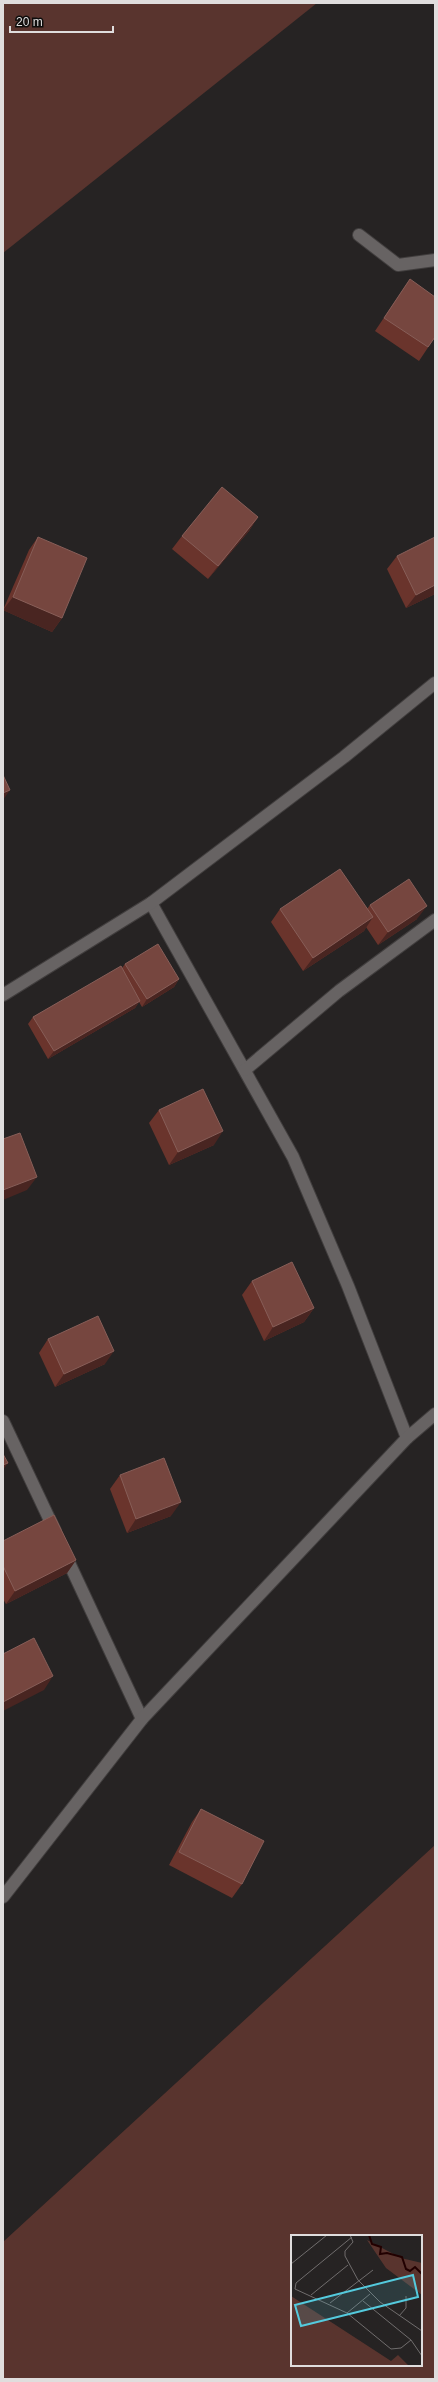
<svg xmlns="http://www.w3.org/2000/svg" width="438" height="2382" font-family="Helvetica,sans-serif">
<rect width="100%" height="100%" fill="#262323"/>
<g fill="#59342e" fill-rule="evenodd">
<path d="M3 3H317L3 253Z"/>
<path d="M435 1845V2379H3V2242ZM292 2236H421V2365H292Z"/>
</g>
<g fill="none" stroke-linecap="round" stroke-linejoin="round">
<defs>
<g id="minor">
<path d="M359 235 398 265 435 260"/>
<path d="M151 903 293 1157 348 1286 407 1438"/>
<path d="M3 995 151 903 344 757 435 683"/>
<path d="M245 1070 339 991 435 920"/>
<path d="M3 1421 55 1531"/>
<path d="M64 1552 142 1719"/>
<path d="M3 1897 142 1719 407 1438 435 1414"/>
</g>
</defs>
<use href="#minor" stroke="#413e3e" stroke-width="14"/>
<use href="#minor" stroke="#676363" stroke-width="12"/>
</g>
<g fill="#6a342c">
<path d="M410 279 435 337 419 361 375 331Z"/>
<path d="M258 517 249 531 208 579 172 549 182 536Z"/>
<path d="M38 537 62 618 52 632 3 610 29 550Z"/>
<path d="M397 556 435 594 406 608 387 569Z"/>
<path d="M370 905 417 919 378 945 366 927 364 931 303 971 271 922 280 909H367Z"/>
<path d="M125 964 179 979 174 987 142 1007 139 1002 135 1008 48 1059 28 1024 33 1017 122 968Z"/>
<path d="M159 1110 214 1145 169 1165 149 1123Z"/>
<path d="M252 1281 314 1308 304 1322 264 1341 242 1295Z"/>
<path d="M48 1339 105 1364 55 1387 39 1353Z"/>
<path d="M120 1475 171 1516 127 1533 110 1489Z"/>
<path d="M3 1541 76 1560 67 1573 6 1604 3 1599Z"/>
<path d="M201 1809 242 1884 232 1898 169 1865 192 1822Z"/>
</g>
<g fill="#492521">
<path d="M258 517 249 531 208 579 218 566Z"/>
<path d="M435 585V594L406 608 416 595Z"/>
<path d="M13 597 62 618 52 632 3 610Z"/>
<path d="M10 790 3 800V793Z"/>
<path d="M427 906 417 919 378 945 388 932Z"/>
<path d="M373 917 364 931 303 971 313 958Z"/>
<path d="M179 979 174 987 142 1007 147 999Z"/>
<path d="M140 1001 135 1008 48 1059 54 1051Z"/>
<path d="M223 1131 214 1145 169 1165 178 1152Z"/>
<path d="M37 1177 27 1190 3 1200V1190Z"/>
<path d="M314 1308 304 1322 264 1341 273 1327Z"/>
<path d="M114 1351 105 1364 55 1387 64 1374Z"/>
<path d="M8 1463 3 1470V1465Z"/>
<path d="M181 1502 171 1516 127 1533 136 1519Z"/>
<path d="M76 1560 67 1573 6 1604 15 1591Z"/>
<path d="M53 1676 44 1690 3 1711V1702Z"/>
</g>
<g fill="#76463f" stroke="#875e58">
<path d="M410 279 435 297V337L428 347 384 318Z"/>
<path d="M222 487 258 517 218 566 182 536Z"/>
<path d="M38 537 87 558 62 618 13 597Z"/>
<path d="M435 537V585L416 595 397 556Z"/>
<path d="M3 775 10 790 3 793Z"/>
<path d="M340 869 373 917 313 958 280 909Z"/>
<path d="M409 879 427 906 388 932 370 905Z"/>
<path d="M158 944 179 979 147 999 125 964Z"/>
<path d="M121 966 140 1001 54 1051 33 1017Z"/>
<path d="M203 1089 223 1131 178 1152 159 1110Z"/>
<path d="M20 1133 37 1177 3 1190V1139Z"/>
<path d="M292 1262 314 1308 273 1327 252 1281Z"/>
<path d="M98 1316 114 1351 64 1374 48 1339Z"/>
<path d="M3 1454 8 1463 3 1465Z"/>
<path d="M164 1458 181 1502 136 1519 120 1475Z"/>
<path d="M54 1515 76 1560 15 1591 3 1566V1541Z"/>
<path d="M34 1638 53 1676 3 1702V1654Z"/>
<path d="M201 1809 264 1841 242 1884 179 1852Z"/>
</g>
<g transform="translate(291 2235)">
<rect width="131" height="131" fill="#262323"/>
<path d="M76 5 110 23 131 28V60L95 33ZM0 61 100 126 107 120 118 131H0Z" fill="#59342e"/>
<path fill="none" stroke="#210000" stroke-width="2" d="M78 0 81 9 90 12 89 19 96 18 111 22 115 34 119 36 124 32 131 39"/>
<path fill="none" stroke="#706d6d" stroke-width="1" d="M59 0 62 7 54 16V21L67 45 89 67 131 96M61 2 5 48 4 54 56 78 100 114 110 113 120 105M0 29 36 0M20 60 57 30M72 66 120 105 131 121M39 68 82 35M56 78 79 59M108 81 115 73V61"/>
<path fill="#54cadd" fill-opacity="0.15" stroke="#54cadd" stroke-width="2" d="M122 40 127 62 10 91 4 70Z"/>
<rect width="131" height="131" fill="none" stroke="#dfdddd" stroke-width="2"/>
</g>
<rect width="438" height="2382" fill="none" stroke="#dfdddd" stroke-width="8"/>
<path d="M10 26v6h103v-6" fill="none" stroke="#dfdddd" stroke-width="2"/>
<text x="16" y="26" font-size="12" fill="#dfdddd" stroke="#0e0d0c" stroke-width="3" paint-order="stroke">20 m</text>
</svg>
